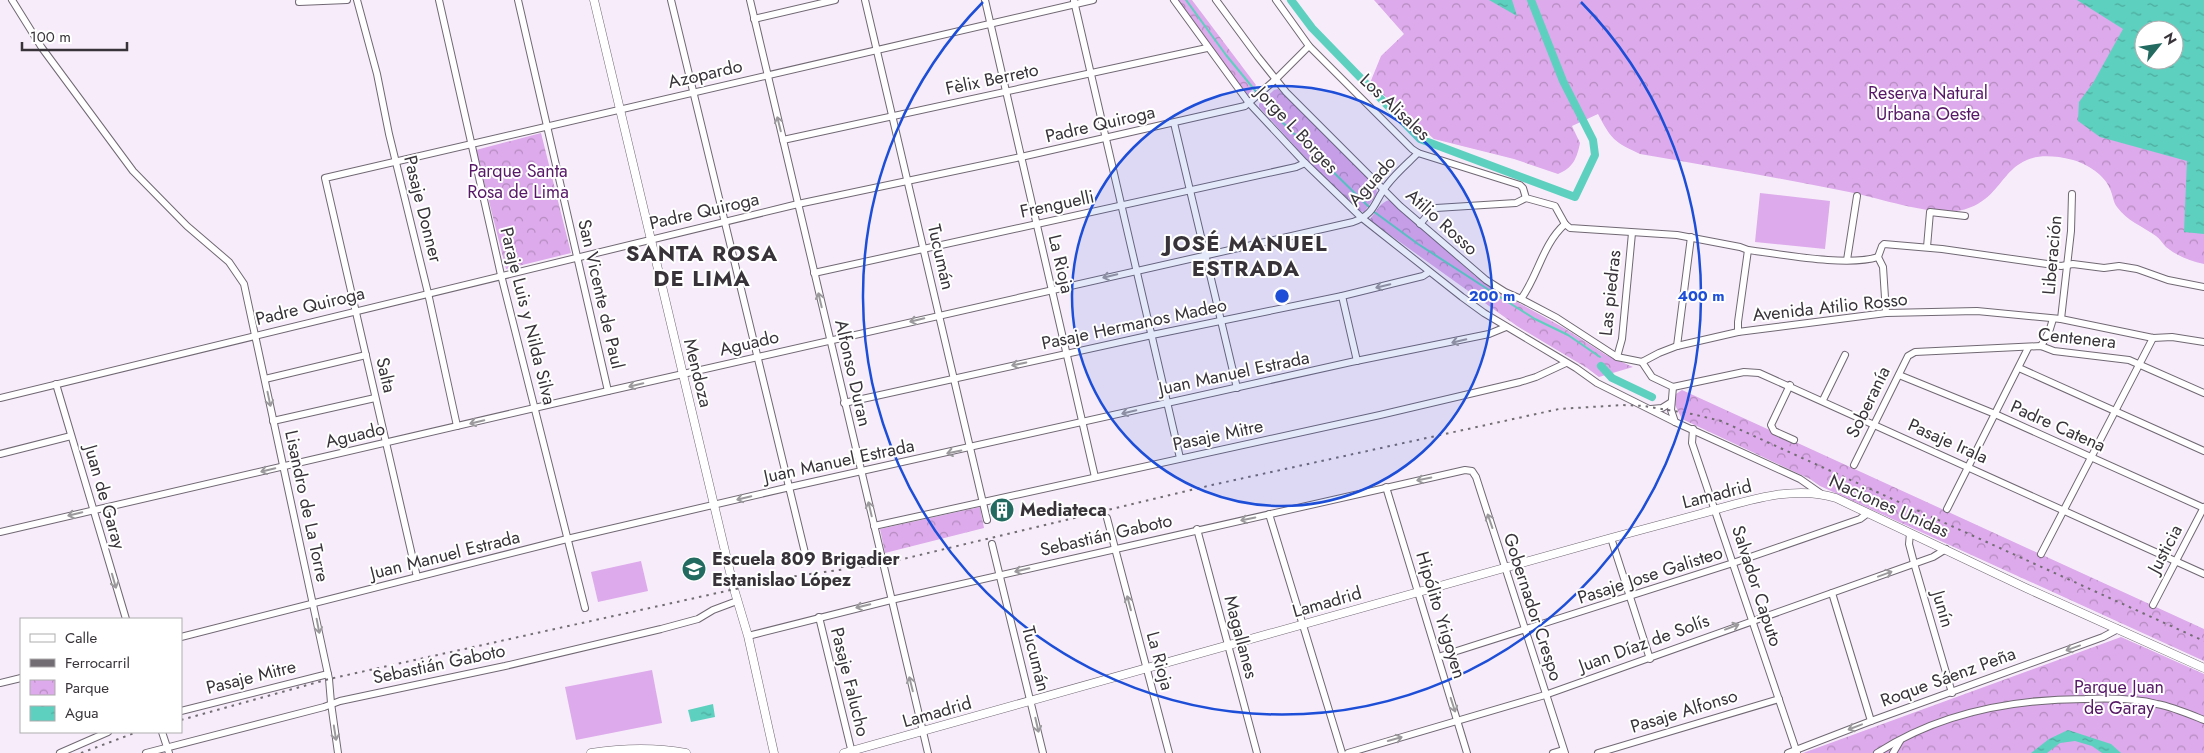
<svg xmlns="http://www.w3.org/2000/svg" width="2204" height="753" font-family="Jost,sans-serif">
<defs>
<pattern id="park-crowns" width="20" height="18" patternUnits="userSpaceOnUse" patternTransform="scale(1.25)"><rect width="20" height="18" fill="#ddaaeb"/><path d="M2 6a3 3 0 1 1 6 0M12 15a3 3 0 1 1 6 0" fill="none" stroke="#b48bbf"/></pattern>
<pattern id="water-ripples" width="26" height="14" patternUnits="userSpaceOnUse" patternTransform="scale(1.25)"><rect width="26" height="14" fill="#5dd0bf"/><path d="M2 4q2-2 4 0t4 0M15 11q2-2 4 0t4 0" fill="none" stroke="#4ea99c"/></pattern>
</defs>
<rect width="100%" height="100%" fill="#f7edfa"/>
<g fill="#ddaaeb">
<path d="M1760 193 1830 201 1825 249 1755 242Z"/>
<path d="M641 561 648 591 598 602 591 572Z"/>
<path d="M652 670 662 723 576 740 565 687Z"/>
</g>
<g fill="url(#park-crowns)" fill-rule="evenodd">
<path d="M1178 0H1192L1256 85 1248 95 1246 94Z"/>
<path d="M1374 0H2204V264C2190 261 2177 256 2166 247 2163 244 2160 239 2156 236 2142 226 2127 221 2117 207 2113 202 2113 195 2110 189 2105 175 2087 164 2073 160 1996 141 2013 202 1957 211 1932 216 1875 197 1849 192 1779 178 1710 166 1640 154 1614 142 1611 139 1598 114L1572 126 1580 143C1577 158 1573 168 1558 174L1514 159 1434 139 1370 83 1381 56 1404 34ZM2144 30H2174V60H2144Z"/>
<path d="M1278 89 1376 186 1377 194 1364 212 1359 211 1310 163 1259 107V104L1274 90Z"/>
<path d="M541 133 571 253 506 269 476 150Z"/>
<path d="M1390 200 1475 276 1501 293 1564 328 1606 355 1633 367 1599 377 1587 368 1517 326 1372 222 1370 219C1376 212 1381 201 1390 200Z"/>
<path d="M1682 390 2204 629V661L1820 486 1810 479 1682 419 1674 403 1676 394Z"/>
<path d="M980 507 984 528 885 553 880 529Z"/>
<path d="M2121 637 2204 674V753H1803Z"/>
</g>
<g fill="url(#water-ripples)" fill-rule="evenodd">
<path d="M1489 0H1512L1517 16Z"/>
<path d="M2077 0H2204V234L2184 232 2187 161 2100 137 2078 121 2079 102 2093 83 2123 29ZM2144 30H2174V60H2144Z"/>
<path d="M713 704 715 717 691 722 688 710Z"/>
<path d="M2068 730 2111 744 2121 753H2102L2092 746 2075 741 2060 743 2047 753H2031L2049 739Z"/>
</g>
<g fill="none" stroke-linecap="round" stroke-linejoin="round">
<g stroke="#5dd0bf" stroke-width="2">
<path d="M1186 0 1226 55 1276 116 1370 208"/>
<path d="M1373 211 1418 244 1492 292 1535 319 1568 335 1600 357"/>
</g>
<g stroke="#5dd0bf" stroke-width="8">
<path d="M1291 0 1312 28 1420 139 1575 197 1595 155 1593 140 1563 81 1531 0"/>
<path d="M1601 366 1612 378 1652 397"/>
</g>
<defs>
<g id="minor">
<path d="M12 0 42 48 133 171 187 226 229 262 244 284 329 679 331 703 338 753"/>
<path d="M357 0 377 74 389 134 428 293 457 426"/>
<path d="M439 0 501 275 585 608"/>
<path d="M518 0 608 391"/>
<path d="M671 0 806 557"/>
<path d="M750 0 928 753"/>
<path d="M865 0 987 520"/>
<path d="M985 0 1095 477"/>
<path d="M1174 0 1249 103 1305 163 1362 218 1462 297 1484 313 1576 368 1597 383 1675 422 1800 479 1820 493"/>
<path d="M1216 0 1258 57 1286 92 1400 206 1486 280 1505 292 1521 299C1539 274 1542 245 1565 224"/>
<path d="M1276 0 1309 46 1412 149 1418 153 1520 185 1523 188 1526 198 1555 206 1565 224"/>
<path d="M1074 1 1180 458"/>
<path d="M299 2 347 0"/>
<path d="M754 19 835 0"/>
<path d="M1174 123 1237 388"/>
<path d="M783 140 1207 48"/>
<path d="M1420 224 1431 211 1436 208 1516 203 1526 198"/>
<path d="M1565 224 1570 228 1677 235 1740 247 1748 250C1781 254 1847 267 1878 257"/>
<path d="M1927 247 1930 212 1965 216"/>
<path d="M1847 260 1857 196"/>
<path d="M814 273 1296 167 1305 163"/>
<path d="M1342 296 1357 361"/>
<path d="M1521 299 1557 318 1617 357 1642 362"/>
<path d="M1886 313 1883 267 1878 257 1882 246 1884 244 1942 249 2061 266 2073 264 2104 268 2119 266 2137 269 2168 280 2204 287"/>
<path d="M2061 319 2071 231 2072 194"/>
<path d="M1738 332V322L1748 250"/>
<path d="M1677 346 1691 237"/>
<path d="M2041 346 2049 332 2053 319"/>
<path d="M1617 357 1622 339 1632 233"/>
<path d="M1642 362 1659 353 1677 346 1738 332 1886 313 1977 311 2061 319 2153 338 2172 337 2204 342"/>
<path d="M1642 362 1652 377 1673 387"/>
<path d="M2019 368 2204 451"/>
<path d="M1899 375 1995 414 2204 508"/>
<path d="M265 379 366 355"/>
<path d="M56 384 126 619"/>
<path d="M1790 385 1771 425 1774 431 1794 440"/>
<path d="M1673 387 1744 372 1759 373 2204 574"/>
<path d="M1673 387 1671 410 1675 422"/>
<path d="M0 398 798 204 1021 157 1245 106 1275 80 1309 46"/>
<path d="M1823 400 1845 355"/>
<path d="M844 403 1152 335 1342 296 1423 276 1429 272"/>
<path d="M1651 409 1662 408 1670 403"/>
<path d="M273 421 375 398"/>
<path d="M1693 429 1692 443 1797 753"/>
<path d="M0 454 71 436"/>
<path d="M1854 465 1908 356 1915 352 2041 346 2054 351 2129 360 2204 393"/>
<path d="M1386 487 1467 753"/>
<path d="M1947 509 2028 348"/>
<path d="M1269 514 1342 753"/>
<path d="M1107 518 1169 753"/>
<path d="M874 526 1380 415 1520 382 1536 377 1566 363"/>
<path d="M1197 529 1257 753"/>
<path d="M0 532 608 391 1353 222C1376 214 1374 201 1387 185 1396 173 1408 163 1418 153"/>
<path d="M1910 533 1909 544 1914 563 1952 693"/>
<path d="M1611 538 1650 659"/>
<path d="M992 544 1043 753"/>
<path d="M2041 554 2153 338"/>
<path d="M417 577 325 178 1093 0"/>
<path d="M1832 593 1871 721"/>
<path d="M2153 605 2204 507"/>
<path d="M819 617 852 753"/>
<path d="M748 636 891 600 1465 470 1472 471 1476 477 1565 753"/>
<path d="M181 637 567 539 790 487 1351 362 1489 334 1506 327"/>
<path d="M1438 657 1733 563 1860 519 1868 513"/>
<path d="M0 683 21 678"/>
<path d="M181 711 328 674"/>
<path d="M162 732 169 753"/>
<path d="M60 753 108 732"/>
<path d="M146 753 324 707 340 701 505 666 661 629 698 619 713 610 737 601"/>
<path d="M1348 753 1545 695 1933 557 1946 549"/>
<path d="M1553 753 1563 750"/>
<path d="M1598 753 1779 699"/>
<path d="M1788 753 1871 721 2103 637 2118 629"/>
<path d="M1877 753C1939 713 2012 699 2085 699 2109 698 2134 698 2157 704 2173 707 2189 714 2204 720"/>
<path d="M1893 753 1900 741"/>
</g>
<g id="tertiary">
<path d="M594 0 734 589 748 636 774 753"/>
<path d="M591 753C624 748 653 747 686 753"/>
<path d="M844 753 1611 538C1640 530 1670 522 1700 514 1743 502 1792 484 1836 498L2026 588 2204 668"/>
</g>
</defs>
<use href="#minor" stroke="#706873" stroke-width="8"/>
<use href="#tertiary" stroke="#706873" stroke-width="9"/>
<use href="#minor" stroke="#fff" stroke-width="6"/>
<use href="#tertiary" stroke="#fff" stroke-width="8"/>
<g stroke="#726c73" stroke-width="2" stroke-dasharray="2.5 5" stroke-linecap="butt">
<path d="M181 720 329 679 740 588 796 576 882 564 1212 485 1559 409 1623 405 1644 406 1692 414 1721 421 2204 641"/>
<path d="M81 753 137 732"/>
</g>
</g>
<defs><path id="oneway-shaft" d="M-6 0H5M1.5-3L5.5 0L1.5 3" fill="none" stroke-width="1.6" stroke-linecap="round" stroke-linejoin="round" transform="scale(1.25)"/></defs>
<g stroke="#9b999c">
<use href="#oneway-shaft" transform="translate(779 124) rotate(-104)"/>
<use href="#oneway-shaft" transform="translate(1110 276) rotate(167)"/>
<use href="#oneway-shaft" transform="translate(1383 286) rotate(167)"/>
<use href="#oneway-shaft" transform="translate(820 300) rotate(-103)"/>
<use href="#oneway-shaft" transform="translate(917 320) rotate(167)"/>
<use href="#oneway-shaft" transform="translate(1459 341) rotate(167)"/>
<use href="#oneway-shaft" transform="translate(1019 364) rotate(168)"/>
<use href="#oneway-shaft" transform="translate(636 385) rotate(167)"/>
<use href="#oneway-shaft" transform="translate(269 399) rotate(78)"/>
<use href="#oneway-shaft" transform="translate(1129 412) rotate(167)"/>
<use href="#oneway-shaft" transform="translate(477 422) rotate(167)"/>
<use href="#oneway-shaft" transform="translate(954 452) rotate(168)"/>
<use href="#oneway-shaft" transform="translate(268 470) rotate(167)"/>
<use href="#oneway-shaft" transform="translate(1424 479) rotate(168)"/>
<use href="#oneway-shaft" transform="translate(744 498) rotate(166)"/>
<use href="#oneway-shaft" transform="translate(870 509) rotate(-103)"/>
<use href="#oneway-shaft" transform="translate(75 514) rotate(167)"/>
<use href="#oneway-shaft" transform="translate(1248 519) rotate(168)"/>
<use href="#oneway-shaft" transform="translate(1490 521) rotate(-109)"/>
<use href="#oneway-shaft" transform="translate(1022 570) rotate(167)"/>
<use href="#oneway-shaft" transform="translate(1885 574) rotate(-20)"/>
<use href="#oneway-shaft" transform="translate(114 581) rotate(74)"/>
<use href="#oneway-shaft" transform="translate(1129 603) rotate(-105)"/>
<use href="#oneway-shaft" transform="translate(863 606) rotate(166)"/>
<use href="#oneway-shaft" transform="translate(318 626) rotate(79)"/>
<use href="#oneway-shaft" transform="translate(1732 627) rotate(-21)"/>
<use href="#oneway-shaft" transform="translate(2073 648) rotate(160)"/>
<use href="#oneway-shaft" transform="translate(911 684) rotate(-104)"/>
<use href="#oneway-shaft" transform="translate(1453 705) rotate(72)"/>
<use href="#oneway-shaft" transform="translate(1037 725) rotate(77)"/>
<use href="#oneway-shaft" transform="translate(1855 727) rotate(159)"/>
<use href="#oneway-shaft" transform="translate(335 733) rotate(81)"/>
<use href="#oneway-shaft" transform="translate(1395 739) rotate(-16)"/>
</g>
<circle cx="1282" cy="296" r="210" fill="#1d4ed8" fill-opacity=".12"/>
<g fill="none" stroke="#1d4ed8" stroke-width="2.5">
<circle cx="1282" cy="296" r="210"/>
<path d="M1581 2A419 419 0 1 1 983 2"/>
</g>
<defs>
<symbol id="building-disc" viewBox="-11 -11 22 22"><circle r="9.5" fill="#236b61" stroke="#fff"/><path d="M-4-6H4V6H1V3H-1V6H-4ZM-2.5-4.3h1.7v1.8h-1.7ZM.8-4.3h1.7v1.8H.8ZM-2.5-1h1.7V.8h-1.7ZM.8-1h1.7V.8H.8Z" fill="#fff"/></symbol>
<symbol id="school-disc" viewBox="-11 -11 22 22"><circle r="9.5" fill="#236b61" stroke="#fff"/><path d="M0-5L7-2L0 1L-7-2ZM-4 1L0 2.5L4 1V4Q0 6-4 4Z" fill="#fff"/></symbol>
</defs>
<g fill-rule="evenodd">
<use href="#building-disc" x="988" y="496" width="28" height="28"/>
<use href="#school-disc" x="680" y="555" width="28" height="28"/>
</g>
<g text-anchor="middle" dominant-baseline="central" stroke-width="4" stroke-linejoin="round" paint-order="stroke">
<g font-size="18" fill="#373338" stroke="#fff">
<text transform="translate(705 74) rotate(-13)">Azopardo</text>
<text transform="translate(992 79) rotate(-12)">Fèlix Berreto</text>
<text transform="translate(1395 107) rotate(43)">Los Alisales</text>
<text transform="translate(1100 124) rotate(-13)">Padre Quiroga</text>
<text transform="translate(1297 130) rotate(47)">Jorge L Borges</text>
<text transform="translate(1372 181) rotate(-48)">Aguado</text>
<text transform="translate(1057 204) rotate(-12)">Frenguelli</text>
<text transform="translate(423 209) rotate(76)">Pasaje Donner</text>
<text transform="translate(704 211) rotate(-13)">Padre Quiroga</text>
<text transform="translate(1442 222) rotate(42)">Atilio Rosso</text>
<text transform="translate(2052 255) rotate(-85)">Liberación</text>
<text transform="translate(941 257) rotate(77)">Tucumán</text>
<text transform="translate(1061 264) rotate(77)">La Rioja</text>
<text transform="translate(1610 293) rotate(-84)">Las piedras</text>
<text transform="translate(601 294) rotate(77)">San Vicente de Paul</text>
<text transform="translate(310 306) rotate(-14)">Padre Quiroga</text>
<text transform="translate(1830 307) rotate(-6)">Avenida Atilio Rosso</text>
<text transform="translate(528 316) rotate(76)">Paraje Luis y Nilda Silva</text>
<text transform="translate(1134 324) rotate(-12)">Pasaje Hermanos Madeo</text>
<text transform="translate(2077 338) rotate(6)">Centenera</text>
<text transform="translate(749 343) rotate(-13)">Aguado</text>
<text transform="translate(698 373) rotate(76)">Mendoza</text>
<text transform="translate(853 373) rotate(77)">Alfonso Duran</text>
<text transform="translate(1234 373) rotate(-12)">Juan Manuel Estrada</text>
<text transform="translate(386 375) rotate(77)">Salta</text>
<text transform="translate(1868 402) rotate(-64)">Soberanía</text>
<text transform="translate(2058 426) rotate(24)">Padre Catena</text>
<text transform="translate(355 435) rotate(-13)">Aguado</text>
<text transform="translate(1218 435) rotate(-12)">Pasaje Mitre</text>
<text transform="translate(1948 441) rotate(24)">Pasaje Irala</text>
<text transform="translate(839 461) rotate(-12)">Juan Manuel Estrada</text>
<text transform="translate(1717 494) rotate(-14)">Lamadrid</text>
<text transform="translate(105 497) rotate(74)">Juan de Garay</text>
<text transform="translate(307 506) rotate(78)">Lisandro de La Torre</text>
<text transform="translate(1889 506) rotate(24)">Naciones Unidas</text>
<text transform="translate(1106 535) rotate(-13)">Sebastián Gaboto</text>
<text transform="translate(2165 549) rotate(-62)">Justicia</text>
<text transform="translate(445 555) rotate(-14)">Juan Manuel Estrada</text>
<text transform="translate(1650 575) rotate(-18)">Pasaje Jose Galisteo</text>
<text transform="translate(1757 586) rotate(72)">Salvador Caputo</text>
<text transform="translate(1327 602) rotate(-16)">Lamadrid</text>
<text transform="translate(1533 607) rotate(72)">Gobernador Crespo</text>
<text transform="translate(1943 609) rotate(74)">Junín</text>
<text transform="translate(1441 615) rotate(73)">Hipólito Yrigoyen</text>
<text transform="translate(1241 637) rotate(75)">Magallanes</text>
<text transform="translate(1644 643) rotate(-20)">Juan Díaz de Solís</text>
<text transform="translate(1036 659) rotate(76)">Tucumán</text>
<text transform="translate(1160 661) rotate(75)">La Rioja</text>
<text transform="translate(439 664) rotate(-12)">Sebastián Gaboto</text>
<text transform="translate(251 677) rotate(-14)">Pasaje Mitre</text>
<text transform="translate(1948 677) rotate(-20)">Roque Sáenz Peña</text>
<text transform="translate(850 682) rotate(76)">Pasaje Falucho</text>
<text transform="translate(1684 711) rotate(-17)">Pasaje Alfonso</text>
<text transform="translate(937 712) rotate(-16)">Lamadrid</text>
</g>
<g font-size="18" fill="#571867" stroke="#fff">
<text x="1928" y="93">Reserva Natural<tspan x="1928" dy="21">Urbana Oeste</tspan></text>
<text x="518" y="171">Parque Santa<tspan x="518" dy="21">Rosa de Lima</tspan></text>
<text x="2119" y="687">Parque Juan<tspan x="2119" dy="21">de Garay</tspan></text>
</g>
<g font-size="18" font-weight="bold" fill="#373338" stroke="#fff" text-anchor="start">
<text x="1020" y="510">Mediateca</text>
<text x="712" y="559">Escuela 809 Brigadier<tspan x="712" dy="21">Estanislao López</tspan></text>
</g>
<g font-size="22" font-weight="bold" letter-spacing="1" fill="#373338" stroke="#fff">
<text x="1246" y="243">JOSÉ MANUEL<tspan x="1246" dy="25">ESTRADA</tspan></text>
<text x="702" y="253">SANTA ROSA<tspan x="702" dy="25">DE LIMA</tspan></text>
</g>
</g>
<circle cx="1282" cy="296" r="8" fill="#1d4ed8" stroke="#fff" stroke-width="2.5"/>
<g font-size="15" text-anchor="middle" font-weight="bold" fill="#1d4ed8" stroke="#fff" stroke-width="4" stroke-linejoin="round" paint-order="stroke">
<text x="1492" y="301">200 m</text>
<text x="1701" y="301">400 m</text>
</g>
<rect x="20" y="618" width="162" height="115" fill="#ffffff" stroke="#afadaf"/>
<rect x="30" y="634" width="25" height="8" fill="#ffffff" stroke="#afadaf"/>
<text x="65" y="643" font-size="15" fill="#373338">Calle</text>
<rect x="30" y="659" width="25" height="8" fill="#726c73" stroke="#afadaf"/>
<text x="65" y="668" font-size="15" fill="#373338">Ferrocarril</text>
<rect x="30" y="680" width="25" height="15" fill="url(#park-crowns)" stroke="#afadaf"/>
<text x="65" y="693" font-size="15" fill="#373338">Parque</text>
<rect x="30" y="706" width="25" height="15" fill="url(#water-ripples)" stroke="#afadaf"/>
<text x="65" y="718" font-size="15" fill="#373338">Agua</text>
<g transform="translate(2159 45) rotate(60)"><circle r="24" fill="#ffffff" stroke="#afadaf"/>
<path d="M0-4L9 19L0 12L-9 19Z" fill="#236b61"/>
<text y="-8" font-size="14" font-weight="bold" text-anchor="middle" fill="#373338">N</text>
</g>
<path d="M22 42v8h105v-8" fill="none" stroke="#373338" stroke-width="2.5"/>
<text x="30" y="42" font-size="15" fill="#373338" stroke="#ffffff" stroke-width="4" paint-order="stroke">100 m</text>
</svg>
